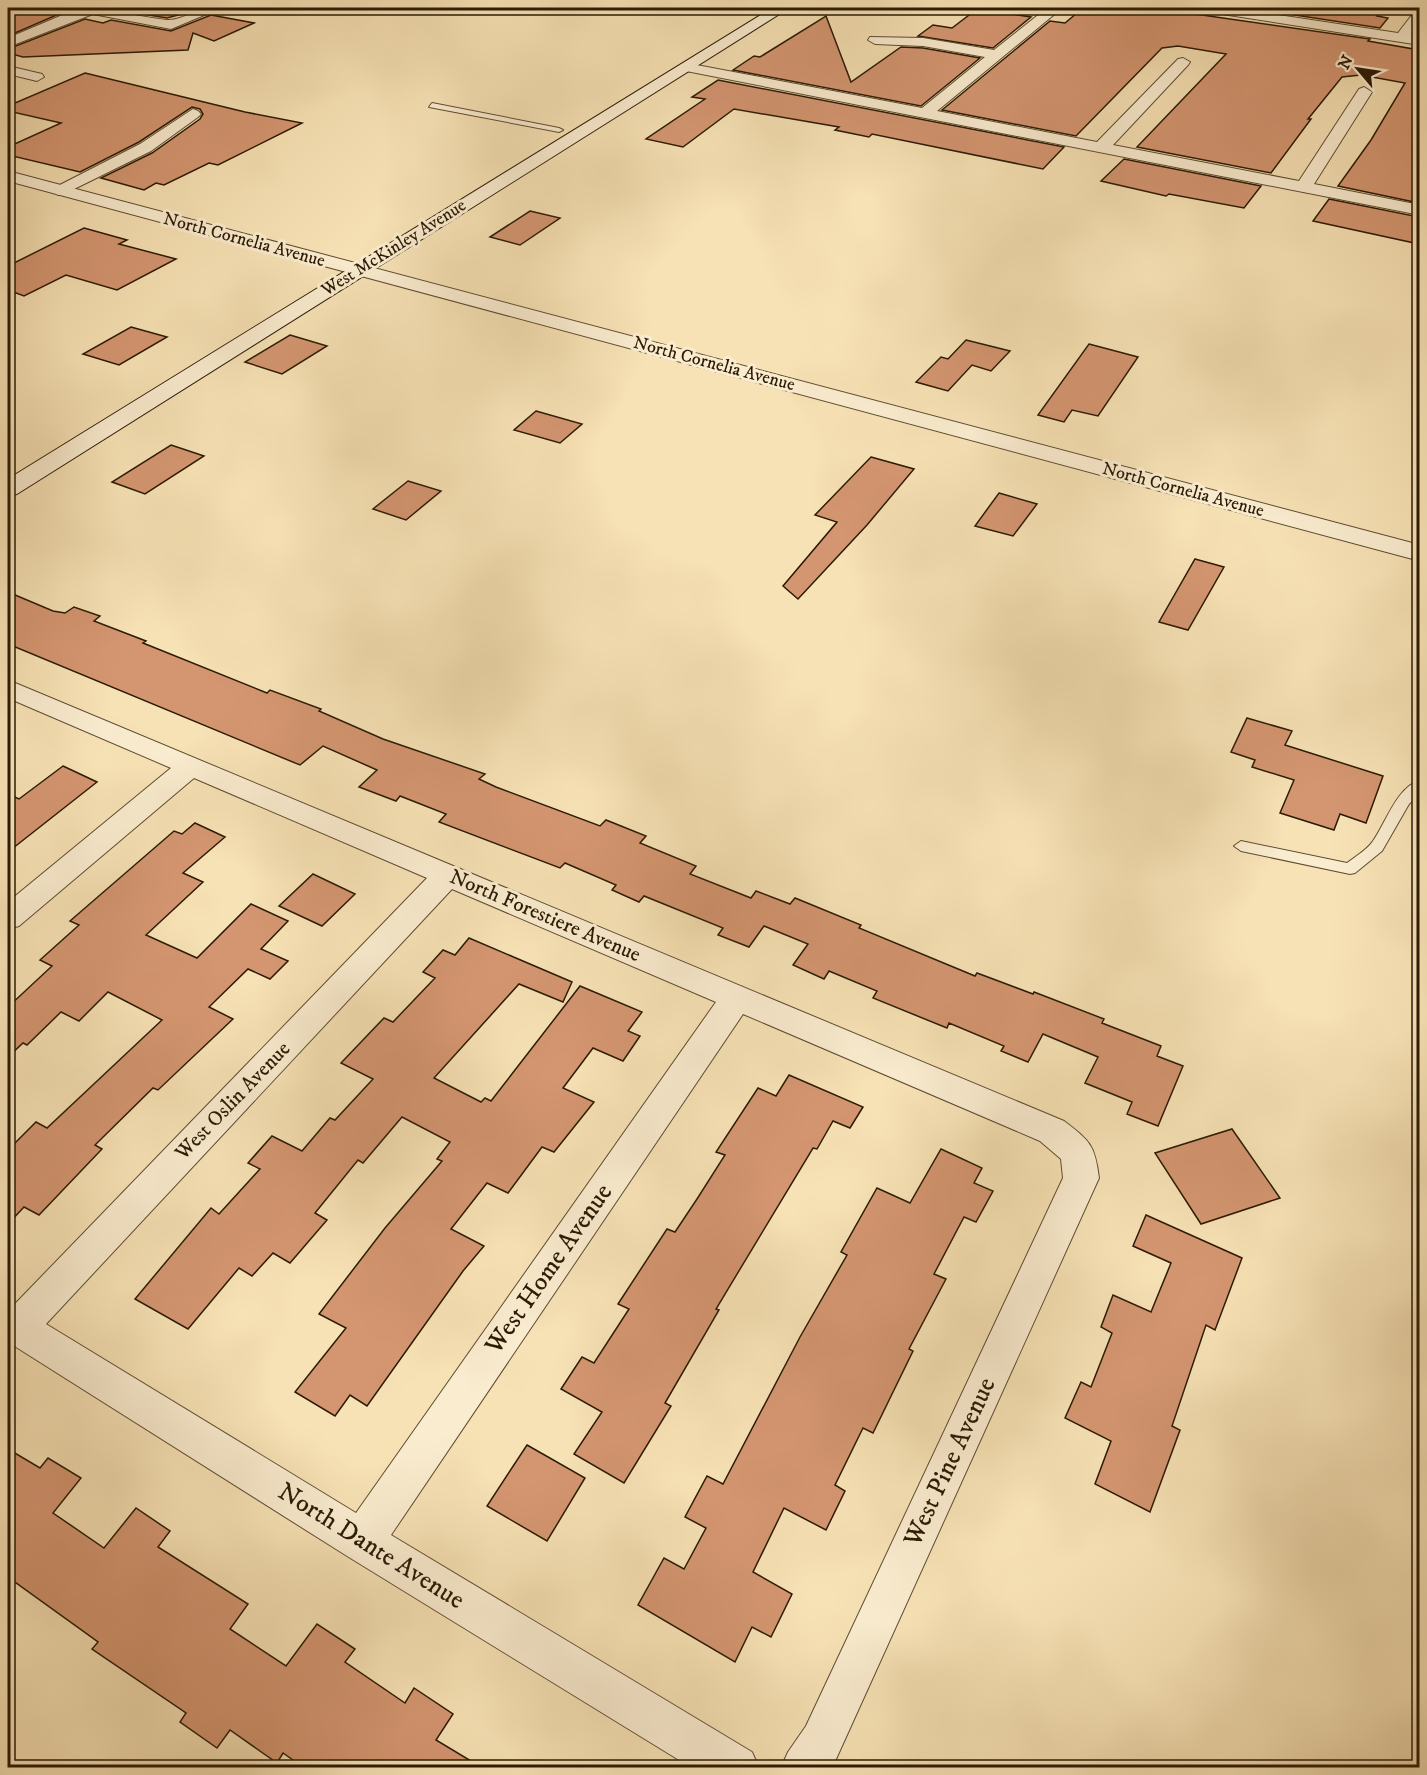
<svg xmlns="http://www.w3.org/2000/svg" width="1427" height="1775" font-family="'IM FELL DW Pica',serif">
<rect width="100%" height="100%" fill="#f7e2b5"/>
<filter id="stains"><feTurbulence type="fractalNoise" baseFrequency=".00333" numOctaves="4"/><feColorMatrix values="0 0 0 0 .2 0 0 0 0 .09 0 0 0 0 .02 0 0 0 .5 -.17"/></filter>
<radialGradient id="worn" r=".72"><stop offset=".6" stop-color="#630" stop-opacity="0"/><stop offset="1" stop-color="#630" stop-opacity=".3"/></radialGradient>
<g fill="#d49671" stroke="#2b1a05" stroke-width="1.5">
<path d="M8 8H28L59 14 8 36Z"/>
<path d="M141 8H177L193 11 167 18 130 12Z"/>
<path d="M1083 8H1153L1370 39 1368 41 1419 50V203L1338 186 1371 140 1405 83 1361 75 1342 77 1308 119H1311L1271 173 1137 147 1226 54 1178 46 1162 48 1076 136 942 110 1050 21 1065 23Z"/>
<path d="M1271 8H1361L1382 11 1377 16 1388 18 1380 28 1268 11Z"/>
<path d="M977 9 1031 17 993 48 918 36 933 25 952 28Z"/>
<path d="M211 15 254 23 214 41 193 33 188 50 23 57 8 53V49L85 19 103 23 111 20 171 31Z"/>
<path d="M826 16 851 82 901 47 923 48 980 58 921 106 733 70 754 56 760 57Z"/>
<path d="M85 73 245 112 302 123 218 165 209 163 164 185 156 183 144 190 101 178 152 153 200 119 203 114 200 109 192 107 139 142 80 172 8 155V147L61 123 8 111V106Z"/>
<path d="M718 80 1064 147 1043 169 872 134 869 137 835 130 839 127 734 109 683 147 646 139 705 99 692 97Z"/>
<path d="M1124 159 1261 186 1244 208 1169 194 1166 196 1101 181Z"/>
<path d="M1329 199 1419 217V244L1313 221Z"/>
<path d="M530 211 560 218 520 245 490 237Z"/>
<path d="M84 228 127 240 119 244 176 259 117 290 66 275 24 296 8 290V266Z"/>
<path d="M131 327 167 337 119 365 83 354Z"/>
<path d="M290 335 327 346 282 374 245 362Z"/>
<path d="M966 340 1010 351 991 371 972 365 948 391 916 382 941 357 948 359Z"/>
<path d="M1089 344 1138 357 1098 416 1072 410 1064 422 1038 415Z"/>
<path d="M536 411 582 424 560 443 514 430Z"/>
<path d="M171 445 204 456 145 494 112 482Z"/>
<path d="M871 457 914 469 867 525 798 599 783 586 837 522 815 515Z"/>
<path d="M408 481 441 491 406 520 373 509Z"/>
<path d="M999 493 1037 504 1013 536 975 526Z"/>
<path d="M1195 559 1224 567 1188 630 1159 622Z"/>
<path d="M8 592 53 611 65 613 74 607 100 616 94 621 146 641 143 643 267 693 270 690 321 709 319 711 383 739 485 774 479 779 496 787 600 826 606 820 646 836 640 843 696 866 690 874 751 898 756 891 790 904 795 898 861 925 859 928 975 976 977 973 1033 994 1034 992 1104 1019 1102 1023 1161 1046 1157 1056 1183 1066 1158 1126 1127 1114 1132 1102 1085 1083 1098 1057 1043 1034 1028 1062 1001 1051 1004 1046 949 1023 947 1028 873 998 877 991 829 971 824 979 793 965 808 944 764 926 749 947 718 935 723 928 644 896 639 902 612 890 616 885 565 863 560 868 439 822 446 814 400 796 396 801 359 787 377 770 323 746 300 765 8 644Z"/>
<path d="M1247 718 1292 731 1285 745 1383 776 1366 823 1340 814 1334 830 1280 813 1294 780 1252 767 1255 760 1231 752Z"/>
<path d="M63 766 97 782 8 852V794L19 799Z"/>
<path d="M195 823 225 837 183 873 203 882 146 935 197 958 251 904 288 921 261 949 288 961 270 979 248 969 209 1007 233 1019 158 1090 153 1088 95 1145 102 1149 39 1215 24 1207 8 1224V1150L36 1122 47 1128 162 1020 108 992 79 1021 61 1012 27 1045 23 1043 8 1057V1007L52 966 40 960 79 925 70 921 174 831 182 834Z"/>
<path d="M313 874 355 894 322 926 279 906Z"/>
<path d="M469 938 572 982 563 1002 519 984 434 1078 481 1102 485 1098 491 1101 580 986 642 1012 628 1031 640 1036 623 1061 593 1048 563 1088 594 1102 554 1152 542 1147 508 1193 487 1183 451 1229 484 1246 463 1271 367 1406 350 1395 335 1416 295 1392 346 1328 319 1314 385 1228 442 1161 437 1159 450 1142 402 1117 363 1163 358 1160 315 1213 327 1220 290 1263 273 1253 252 1276 239 1268 188 1329 135 1299 211 1208 219 1214 260 1169 248 1163 272 1136 302 1151 330 1118 335 1120 373 1079 341 1063 384 1018 393 1022 435 978 423 972 443 950 455 955Z"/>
<path d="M789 1075 863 1107 850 1128 833 1121 817 1149 813 1148 716 1309 719 1310 665 1403 671 1406 624 1483 574 1454 602 1412 561 1389 582 1357 594 1363 629 1309 618 1304 667 1229 675 1232 697 1199 725 1155 716 1152 758 1088 776 1096Z"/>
<path d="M1232 1129 1280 1198 1201 1224 1155 1153Z"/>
<path d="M941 1149 982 1168 974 1183 993 1191 976 1222 964 1217 934 1274 946 1279 909 1349 913 1351 873 1433 863 1428 835 1485 845 1491 826 1530 784 1508 753 1572 792 1594 771 1637 752 1627 735 1662 638 1605 664 1558 684 1569 706 1528 685 1517 707 1476 723 1484 800 1337 847 1255 841 1252 877 1188 910 1203Z"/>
<path d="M1146 1215 1242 1258 1215 1330 1206 1325 1172 1426 1180 1430 1150 1512 1095 1484 1111 1441 1065 1418 1081 1382 1091 1387 1112 1333 1101 1327 1113 1295 1151 1312 1171 1263 1133 1246Z"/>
<path d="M527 1445 585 1478 547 1541 487 1506Z"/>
<path d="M8 1449 40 1468 48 1458 81 1478 53 1513 104 1548 136 1508 170 1531 158 1547 248 1604 230 1629 286 1666 317 1624 355 1649 345 1662 405 1703 414 1688 453 1714 436 1740 481 1767H303L283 1753 277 1763 230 1730 217 1748 180 1722 186 1713 92 1649 98 1642 8 1577Z"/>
</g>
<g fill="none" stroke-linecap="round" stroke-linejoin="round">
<defs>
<g id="service">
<path d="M432 103 559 128 563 130 559 132 429 107Z"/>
<path d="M1420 780V794L1409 804 1382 851 1355 873 1350 874 1241 851 1234 846 1241 841 1347 863C1356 856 1367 850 1373 841 1386 823 1396 788 1420 780Z"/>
</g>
<g id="minor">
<path d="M79 8C109 8 137 17 167 20 183 21 199 6 221 8L171 29 93 14 8 47V38Z"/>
<path d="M1047 8H1062L937 111 1097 142 1178 59 1183 58 1190 62 1188 65 1113 145 1299 181 1359 89 1364 87 1372 92 1314 184 1420 205V215L686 71 679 67 686 63 922 108 985 57 923 46 875 44 868 40 870 37 923 38 994 50Z"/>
<path d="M1202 8H1232L1398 33 1415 11 1420 10V24L1411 35 1420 37V45L1209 12Z"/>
<path d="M8 66 42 74 44 77 37 81 8 74Z"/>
<path d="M193 109 198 111 201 114 198 117 151 151 64 194 58 195 50 190 140 144Z"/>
<path d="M8 680 1064 1121C1090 1141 1095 1145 1099 1178L832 1768H781L788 1752 806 1726 1063 1178 1061 1159 1040 1141 743 1014 391 1535 752 1752 759 1768H692L347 1556 8 1342V1304L13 1306 427 878 194 778 19 926 8 929V902L171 768 8 698ZM452 889 716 1002 356 1513 46 1324Z"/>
</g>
<path id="tertiary" d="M8 171 1420 545V561L8 181Z"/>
<path id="secondary" d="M772 8H789L17 494 8 496V479Z"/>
</defs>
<use href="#service" stroke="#5e4c31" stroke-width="2"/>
<use href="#minor" stroke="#5e4c31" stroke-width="2"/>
<use href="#tertiary" stroke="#5e4c31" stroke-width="2"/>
<use href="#secondary" stroke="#2b1a05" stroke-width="2"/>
<use href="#service" fill="#faeccf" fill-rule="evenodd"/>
<use href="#minor" fill="#faeccf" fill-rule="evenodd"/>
<use href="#tertiary" fill="#faeccf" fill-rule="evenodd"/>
<use href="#secondary" fill="#faeccf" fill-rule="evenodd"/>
</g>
<g text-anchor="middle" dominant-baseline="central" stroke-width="6" stroke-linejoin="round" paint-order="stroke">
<g font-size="18" fill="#2b1a05" stroke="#faeccf">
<text transform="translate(244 240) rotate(15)">North Cornelia Avenue</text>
<text transform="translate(394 248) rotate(-32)">West McKinley Avenue</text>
<text transform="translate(714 364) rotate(15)">North Cornelia Avenue</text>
<text transform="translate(1183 490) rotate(15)">North Cornelia Avenue</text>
</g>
<g font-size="21" fill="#2b1a05" stroke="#faeccf">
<text transform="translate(545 916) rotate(23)">North Forestiere Avenue</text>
<text transform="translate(233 1101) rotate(-46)">West Oslin Avenue</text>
</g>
<g font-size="26" fill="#2b1a05" stroke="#faeccf">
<text transform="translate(549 1269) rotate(-55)">West Home Avenue</text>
<text transform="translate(950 1462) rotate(-65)">West Pine Avenue</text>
<text transform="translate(371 1546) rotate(32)">North Dante Avenue</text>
</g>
</g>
<rect width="1427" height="1775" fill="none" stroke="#f7e2b5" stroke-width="30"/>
<rect x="9" y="9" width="1409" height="1757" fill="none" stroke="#2b1a05" stroke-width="3"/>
<rect x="15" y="15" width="1397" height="1745" fill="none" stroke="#2b1a05" stroke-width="1.5"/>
<g transform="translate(1358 69) rotate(299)" stroke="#faeccf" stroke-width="4.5" paint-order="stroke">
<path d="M0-4.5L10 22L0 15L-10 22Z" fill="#2b1a05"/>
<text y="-9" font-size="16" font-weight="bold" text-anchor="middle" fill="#2b1a05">N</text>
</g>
<rect width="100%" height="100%" filter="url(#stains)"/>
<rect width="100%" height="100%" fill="url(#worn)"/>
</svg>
